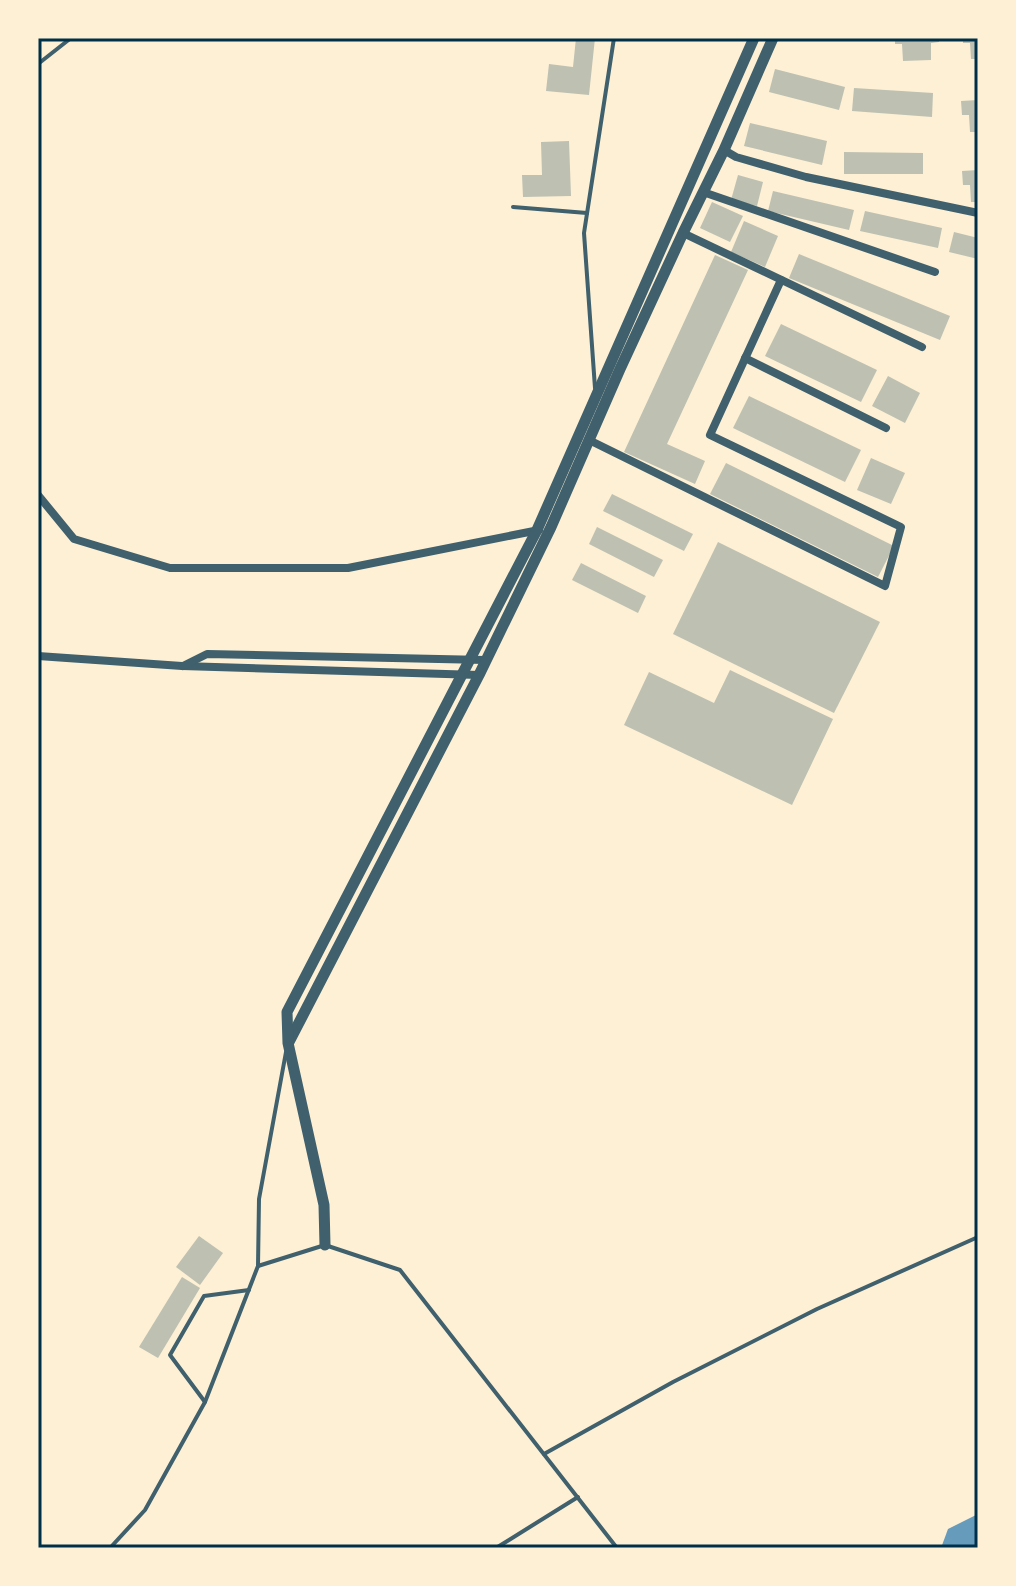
<svg xmlns="http://www.w3.org/2000/svg" width="1016" height="1586" font-family="'IBM Plex Serif',serif">
<rect width="100%" height="100%" fill="#fdf0d5"/>
<path fill="#669bbc" d="M978 1514V1548H941L948 1529Z"/>
<g fill="#bec0b2">
<path d="M576 38H595L589 95 546 91 549 64 573 67Z"/>
<path d="M895 38H912V39L939 38V42L931 43V60L903 61 902 44H895Z"/>
<path d="M963 38H978V59H971L970 43H963Z"/>
<path d="M775 69 845 87 839 110 769 92Z"/>
<path d="M854 88 933 93 932 117 852 111Z"/>
<path d="M978 100V132H970L969 115H962L961 101Z"/>
<path d="M750 123 827 141 822 165 744 146Z"/>
<path d="M569 141 571 196 523 197 522 175H542L541 142Z"/>
<path d="M844 152 923 153V174H844Z"/>
<path d="M978 170V202H971L970 185H963L962 171Z"/>
<path d="M738 175 763 182 757 206 731 200Z"/>
<path d="M773 191 854 210 849 230 768 211Z"/>
<path d="M712 202 743 216 730 242 700 228Z"/>
<path d="M865 211 942 228 938 248 860 231Z"/>
<path d="M744 221 778 236 765 267 731 252Z"/>
<path d="M954 232 978 238V259L949 252Z"/>
<path d="M799 254 950 316 940 340 789 278Z"/>
<path d="M715 255 748 270 667 444 705 461 695 484 624 452Z"/>
<path d="M781 324 877 370 861 402 765 356Z"/>
<path d="M888 376 920 393 905 423 872 406Z"/>
<path d="M749 396 861 450 845 482 733 428Z"/>
<path d="M871 458 905 473 891 504 857 490Z"/>
<path d="M726 463 894 546 878 577 710 494Z"/>
<path d="M612 494 693 534 684 551 603 511Z"/>
<path d="M597 527 663 560 654 577 589 544Z"/>
<path d="M718 542 880 622 834 713 673 634Z"/>
<path d="M581 563 646 596 638 613 572 580Z"/>
<path d="M730 670 833 719 792 805 624 725 649 672 714 703Z"/>
<path d="M199 1236 223 1253 200 1285 176 1267Z"/>
<path d="M182 1277 200 1288 158 1358 139 1347Z"/>
</g>
<g fill="none" stroke-linecap="round" stroke-linejoin="round">
<g stroke="#3f606c" stroke-width="4">
<path d="M38 64 71 38"/>
<path d="M513 207 587 213"/>
<path d="M595 388 584 233 614 38"/>
<path d="M258 1266 325 1245 400 1270 617 1548"/>
<path d="M205 1402 170 1355 204 1296 249 1290"/>
<path d="M544 1454 673 1382 817 1309 978 1237"/>
<path d="M110 1548 145 1510 205 1402 258 1266 259 1199 286 1052"/>
<path d="M496 1548 578 1497"/>
</g>
<g stroke="#3f606c" stroke-width="8">
<path d="M724 150 736 157 806 177 978 213"/>
<path d="M703 192 935 272"/>
<path d="M683 233 922 347"/>
<path d="M745 358 886 428"/>
<path d="M589 440 885 586 901 527 710 435 781 280"/>
<path d="M38 495 74 539 170 568H348L539 530"/>
<path d="M38 656 182 666 479 675"/>
<path d="M183 666 207 654 485 660"/>
</g>
<g stroke="#3f606c" stroke-width="11">
<path d="M289 1042 479 675 551 527 620 369 683 233 724 150 773 38"/>
<path d="M325 1245 324 1205 288 1043 287 1012 537 530 754 38"/>
</g>
</g>
<rect width="1016" height="1586" fill="none" stroke="#fdf0d5" stroke-width="80"/>
<rect x="40" y="40" width="936" height="1506" fill="none" stroke="#003049" stroke-width="3"/>
</svg>
